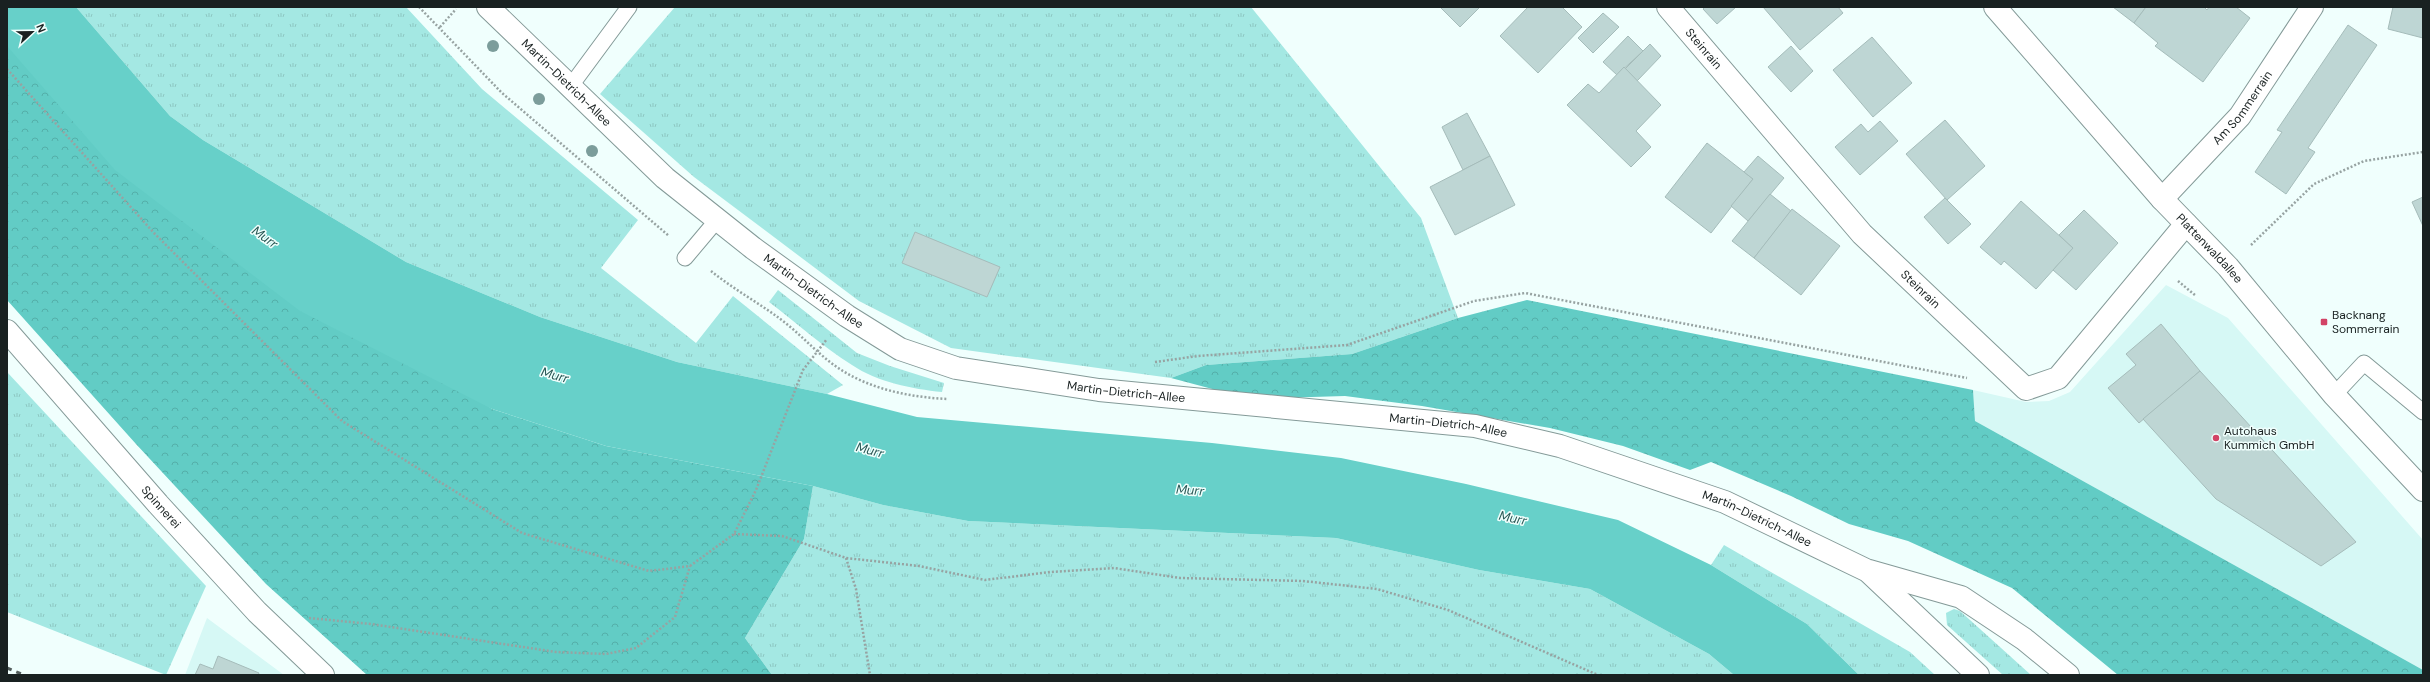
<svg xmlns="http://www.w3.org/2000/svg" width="2430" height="682" font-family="'DM Sans',sans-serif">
<defs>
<pattern id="grass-tufts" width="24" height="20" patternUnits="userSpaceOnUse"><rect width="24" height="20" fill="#a4e8e3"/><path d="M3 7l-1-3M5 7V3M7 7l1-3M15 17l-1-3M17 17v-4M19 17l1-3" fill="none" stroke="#8dc7c2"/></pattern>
<pattern id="forest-crowns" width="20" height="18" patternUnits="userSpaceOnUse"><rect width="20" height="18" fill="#62ccc5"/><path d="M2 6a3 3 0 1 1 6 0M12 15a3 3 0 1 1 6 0" fill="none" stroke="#54afa9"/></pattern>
</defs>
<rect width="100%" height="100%" fill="#f0fffd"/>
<g fill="#d6f8f5">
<path d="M2166 285 2228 318 2423 540V670L1975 421 1973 390 2026 402 2049 401 2070 392Z"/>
<path d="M207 618 284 675H185Z"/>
</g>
<g fill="url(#grass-tufts)">
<path d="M76 7H406L482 89 638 220 601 268 696 343 733 296 843 385 827 394 677 362 540 317 406 262 203 140 170 116Z"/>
<path d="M675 7H1251L1421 218 1458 318 1352 354 1206 365 1171 378 951 348 859 301 694 177 600 94Z"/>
<path d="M778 290 857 353 890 366 944 383 942 392C912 389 877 382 852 365 823 347 797 323 769 302Z"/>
<path d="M7 372 206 586 166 675 7 612Z"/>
<path d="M813 486 883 505 968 521 1336 538 1479 570 1590 589 1709 654 1734 675H772L745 638 804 539Z"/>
<path d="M1724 545 1910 652 1935 675H1859L1807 624 1711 565Z"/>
<path d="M1954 609 1960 611 2031 675H2003L1947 625 1946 613Z"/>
</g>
<g fill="url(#forest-crowns)">
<path d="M7 39 492 409 606 446 813 486 804 539 745 638 772 675H367L266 584 136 444 7 300Z"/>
<path d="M1527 300 1973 390 1975 421 2423 670V675H2118L2012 588 1908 541 1849 524 1791 496 1711 462 1690 470 1623 446 1550 428 1422 406 1345 396 1250 399 1171 378 1206 365 1352 354 1458 318Z"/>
</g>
<path fill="#67d0c9" d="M7 7H76L170 116 203 140 406 262 540 317 677 362 827 394 917 417 1212 443 1341 458 1466 484 1618 520 1711 565 1807 624 1859 675H1734L1709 654 1590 589 1479 570 1336 538 968 521 883 505 813 486 606 446 492 409 300 311 115 170 7 46Z"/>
<g fill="#bed6d4" stroke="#a5bcba">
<path d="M1440 7H1480L1460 27Z"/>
<path d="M1528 7H1562L1582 27 1538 73 1500 36Z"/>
<path d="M1705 7H1736L1717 24 1703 9Z"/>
<path d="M1763 7H1838L1843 13 1800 50Z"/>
<path d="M2113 7H2146L2134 23Z"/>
<path d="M2146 7H2204L2207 10 2209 7H2236L2250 18 2203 82 2155 46 2158 43 2134 23Z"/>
<path d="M2393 7H2423V38L2388 29Z"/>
<path d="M1603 13 1619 27 1593 53 1578 38Z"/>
<path d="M2348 25 2377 45 2308 148 2315 152 2286 194 2255 172 2282 132 2277 130Z"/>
<path d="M1628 36 1643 51 1617 75 1603 62Z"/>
<path d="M1872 37 1912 83 1873 117 1833 70Z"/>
<path d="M1650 44 1661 56 1637 81 1625 69Z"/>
<path d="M1791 46 1813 71 1791 92 1768 67Z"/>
<path d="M1624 67 1661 105 1636 131 1651 147 1631 167 1567 105 1588 84 1599 93Z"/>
<path d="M1467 113 1490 156 1463 170 1442 127Z"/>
<path d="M1945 120 1985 166 1947 200 1906 154Z"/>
<path d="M1880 121 1898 141 1860 175 1835 147 1861 124 1868 132Z"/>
<path d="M1707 143 1753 179 1711 233 1665 197Z"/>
<path d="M1490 156 1515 205 1455 235 1430 187Z"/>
<path d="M1758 156 1784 178 1748 221 1731 206 1753 179 1744 172Z"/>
<path d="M1770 194 1791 211 1754 258 1732 241Z"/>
<path d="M2423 197V226L2412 202Z"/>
<path d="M1945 198 1971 224 1948 244 1924 217Z"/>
<path d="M2021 201 2073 248 2036 289 2004 261 2001 265 1980 247Z"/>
<path d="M1792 209 1840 246 1801 295 1754 258Z"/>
<path d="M2084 210 2118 243 2076 290 2053 270 2073 248 2059 235Z"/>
<path d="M915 232 1000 267 987 297 902 263Z"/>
<path d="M2161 324 2200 371 2139 423 2108 388 2136 365 2126 354Z"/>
<path d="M2200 371 2356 542 2321 566 2216 499 2143 419Z"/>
<path d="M218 656 259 673 258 675H195L200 664 213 669Z"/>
</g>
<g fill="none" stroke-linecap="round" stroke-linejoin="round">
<defs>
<g id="service">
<path d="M570 87 629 7"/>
<path d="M685 258 717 220"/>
<path d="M2334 395 2364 363 2423 412"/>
</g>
<g id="minor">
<path id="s1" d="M488 7 665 178 753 248 847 316 900 349 956 368 1099 390 1475 426 1560 446 1725 502 1866 570 1961 597 2024 639 2068 675"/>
<path id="s2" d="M1668 7 1862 234 2026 389 2058 378 2186 224"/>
<path id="s3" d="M2162 199 2240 116 2312 7"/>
<path id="s4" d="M7 331 158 504 257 612 323 675"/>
<path d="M1870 573 1978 675"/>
</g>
<g id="tertiary">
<path id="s5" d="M1995 7 2162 199 2228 267 2334 395 2423 490"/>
</g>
</defs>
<use href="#service" stroke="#849a98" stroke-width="17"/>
<use href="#minor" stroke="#849a98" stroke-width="24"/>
<use href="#tertiary" stroke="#849a98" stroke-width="24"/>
<g stroke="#97a3a2" stroke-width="2.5" stroke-dasharray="2 2" stroke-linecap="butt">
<path d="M419 7 502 93 669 236"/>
<path d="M440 27 456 9"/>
<path d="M7 69 154 233 342 421 522 533 649 571 690 566 734 534 756 490 803 370 827 339"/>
<path d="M2251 245 2314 184 2364 161 2423 152"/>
<path d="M711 271C732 288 757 302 779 318 797 331 812 348 830 362 863 388 907 397 947 399"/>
<path d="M2178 281 2196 296"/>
<path d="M1155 362 1198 356 1347 345 1474 301 1525 293 1967 378"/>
<path d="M734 534 782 536 846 558 919 566 985 580 1050 572 1114 568 1180 578 1303 581 1377 589 1448 610 1598 675"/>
<path d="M846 558 856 589 870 675"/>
<path d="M309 618 371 624 556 652 606 654 636 648 675 617 690 566"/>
</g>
<use href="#service" stroke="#fff" stroke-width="15"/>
<use href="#minor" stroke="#fff" stroke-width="22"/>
<use href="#tertiary" stroke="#fff" stroke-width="22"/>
<path stroke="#545e5d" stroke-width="3" stroke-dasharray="5 5" stroke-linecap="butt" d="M7 668 24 675"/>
</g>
<g fill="#7c9d9b">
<circle cx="493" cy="46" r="6"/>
<circle cx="539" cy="99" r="6"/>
<circle cx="592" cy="151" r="6"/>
</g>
<g fill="#d24366" stroke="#f0fffd" stroke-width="1.5">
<rect x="2320" y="318" width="8" height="8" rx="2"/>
<circle cx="2216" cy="438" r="4"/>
</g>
<g text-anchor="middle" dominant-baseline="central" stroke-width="3" stroke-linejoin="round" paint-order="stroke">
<g font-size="12" fill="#192121" stroke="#f0fffd">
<text stroke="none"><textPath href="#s2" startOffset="55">Steinrain</textPath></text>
<text stroke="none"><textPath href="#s1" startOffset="109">Martin-Dietrich-Allee</textPath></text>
<text stroke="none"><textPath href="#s3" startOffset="122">Am Sommerrain</textPath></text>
<text stroke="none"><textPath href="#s5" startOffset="323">Plattenwaldallee</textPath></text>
<text stroke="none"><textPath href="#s2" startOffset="379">Steinrain</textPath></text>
<text stroke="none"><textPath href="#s1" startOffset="433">Martin-Dietrich-Allee</textPath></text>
<text stroke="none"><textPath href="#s1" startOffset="768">Martin-Dietrich-Allee</textPath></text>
<text stroke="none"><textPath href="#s1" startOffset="1092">Martin-Dietrich-Allee</textPath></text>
<text stroke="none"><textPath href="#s4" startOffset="234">Spinnerei</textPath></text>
<text stroke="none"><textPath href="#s1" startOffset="1416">Martin-Dietrich-Allee</textPath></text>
</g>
<g font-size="12" fill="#192121" stroke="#f0fffd" text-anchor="start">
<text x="2332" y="315">Backnang<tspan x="2332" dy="14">Sommerrain</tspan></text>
<text x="2224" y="431">Autohaus<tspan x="2224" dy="14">Kummich GmbH</tspan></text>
</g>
<g font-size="13" font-style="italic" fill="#2c5b58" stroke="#f0fffd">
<text transform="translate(265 237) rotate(36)">Murr</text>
<text transform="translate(555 375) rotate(16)">Murr</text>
<text transform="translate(870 450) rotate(15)">Murr</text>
<text transform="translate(1190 490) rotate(4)">Murr</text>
<text transform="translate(1513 518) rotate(12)">Murr</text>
</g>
</g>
<rect width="2430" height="682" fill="none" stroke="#192121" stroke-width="16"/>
<g transform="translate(32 32) rotate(68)" stroke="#f0fffd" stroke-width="3" paint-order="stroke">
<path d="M0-3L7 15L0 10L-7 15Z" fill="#192121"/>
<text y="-6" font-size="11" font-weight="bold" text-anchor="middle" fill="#192121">N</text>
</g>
</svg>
